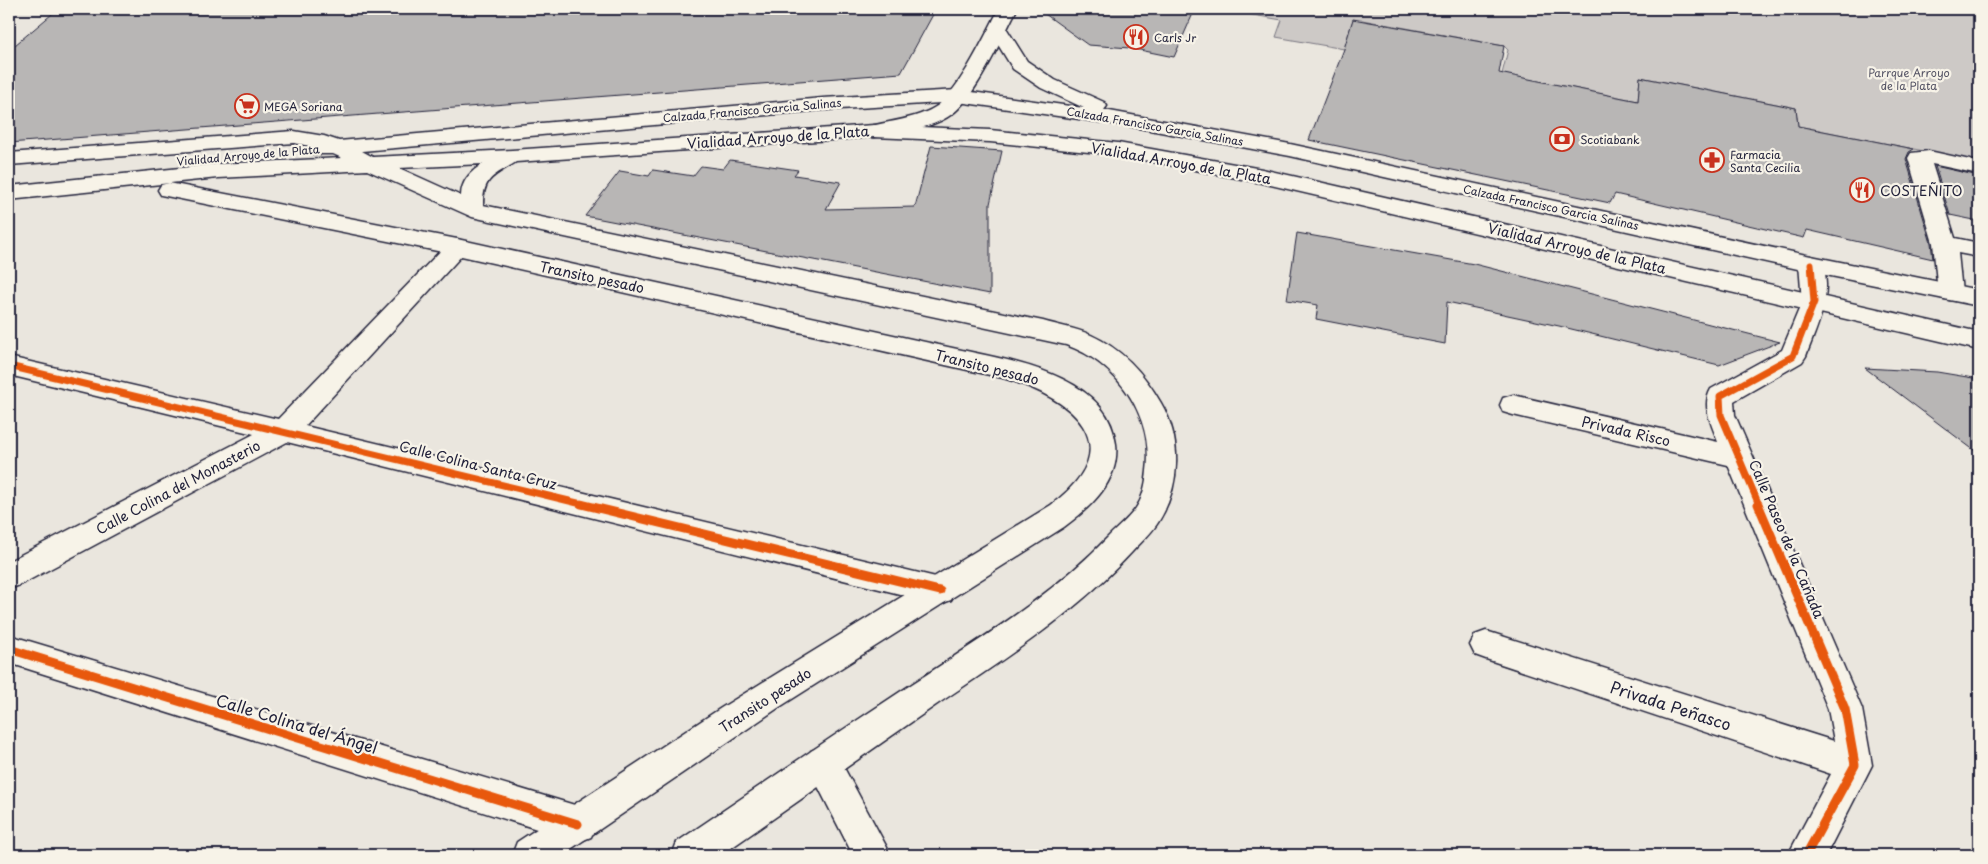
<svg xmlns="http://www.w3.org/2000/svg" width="1988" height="864" font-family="'Playpen Sans',sans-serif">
<rect width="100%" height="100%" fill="#eae6de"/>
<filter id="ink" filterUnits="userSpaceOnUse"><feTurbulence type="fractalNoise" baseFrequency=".02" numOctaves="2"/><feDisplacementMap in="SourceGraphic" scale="10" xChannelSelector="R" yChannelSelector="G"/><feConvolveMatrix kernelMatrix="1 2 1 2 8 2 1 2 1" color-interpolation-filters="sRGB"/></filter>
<g filter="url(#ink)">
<path fill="#cdc9c6" stroke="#787680" d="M1218 9H1979V162L1798 126 1796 108 1640 77 1638 101 1502 74 1508 50 1504 46 1362 20 1352 22 1344 49 1276 37 1282 20Z"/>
<g fill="#b8b6b5" stroke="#22223b">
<path d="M58 9H936L901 73 9 143V50Z"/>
<path d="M1038 9H1195L1174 57 1130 48 1088 45Z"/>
<path d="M1353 19 1504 46 1499 73 1638 101 1640 77 1796 108 1798 126 1914 149 1909 152 1906 159 1931 243 1933 259 1807 230 1804 238 1615 194 1610 203 1309 140 1344 49Z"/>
<path d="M931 146 1002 151 990 204V294L585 216 620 171 649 176 653 170 693 176 701 166 723 169 730 160 798 170 794 175 841 182 826 209 915 207Z"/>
<path d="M1935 166 1979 176V221L1950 215Z"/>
<path d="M1297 233 1474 264 1780 342 1719 365 1559 326 1447 302 1445 344 1316 319 1318 305 1287 300Z"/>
<path d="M1865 368 1937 372 1979 379V454Z"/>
</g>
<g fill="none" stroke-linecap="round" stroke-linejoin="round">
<defs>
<g id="minor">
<path d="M999 9H1017C1003 36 976 97 952 114 931 130 899 131 874 137L867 135 864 131 867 127C890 121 917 119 937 106 959 91 986 34 999 9Z"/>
<path d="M1929 151 1979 162V174L1932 164 1955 238 1979 243V257L1958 253 1962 292 1959 298 1950 300 1941 298 1938 292 1933 243 1908 158 1911 153Z"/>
<path d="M457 239 465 242 469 247 465 252 305 426 940 578 951 582 956 591 951 600 940 604 287 442 20 585 9 589V561L254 434 9 375V357L278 419 449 242Z"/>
<path d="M1811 256 1819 259C1837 286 1816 329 1806 356L1802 362 1734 401 1735 415 1862 709 1872 765 1826 855H1788L1831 774 1486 659 1475 655 1470 645 1475 635 1486 631 1834 741 1828 709 1728 465 1513 415 1503 412 1500 405 1503 398 1513 395 1718 442C1712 425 1701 406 1711 389L1782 350 1802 302 1799 264 1803 259Z"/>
<path d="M9 635 578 806 591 811 596 824 591 837 578 842 9 663Z"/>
<path d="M823 746 835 751 891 855H853L806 763 811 751Z"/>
</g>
<g id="major">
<path d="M998 24 1005 26 1027 61 1055 80 1104 102 1107 106 1104 110 1290 144 1811 256 1979 290V306L1811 272 1290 156 1128 126 958 102 823 110 362 151 373 157 512 150 874 125 990 130 1118 143 1262 169 1979 332V350L1262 183 1118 155 990 142 874 137 516 162C494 176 483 177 483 205L1043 321C1059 326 1076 328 1091 335 1122 349 1144 373 1161 403 1182 439 1181 485 1159 521 1152 533 1141 542 1132 552 1075 614 1004 659 936 705 864 755 793 805 721 855H672L677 842C755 789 833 736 912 684 980 639 1052 596 1109 536 1118 527 1129 518 1136 508 1143 498 1146 483 1147 471 1154 417 1118 363 1066 345L472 217 367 170 218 178 9 200V186L218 164 342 158 333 154H311L308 149 310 146 294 143 9 165V153L294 131 324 136 339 141 823 98 958 90 1084 108 1041 88 1013 69 989 30 991 26ZM483 164C471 171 461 181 461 196L399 168Z"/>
<path d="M169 183 457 239 957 349C1012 361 1108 375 1116 444 1120 481 1091 507 1064 527L778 708 562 855H512L517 842 721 708 1051 505C1131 445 1073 398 1003 378L457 255 161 195 158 190 161 185Z"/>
</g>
</defs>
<use href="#minor" stroke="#22223b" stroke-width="3"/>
<use href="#major" stroke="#22223b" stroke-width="3"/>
<use href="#minor" fill="#f7f3e8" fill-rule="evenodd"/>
<use href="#major" fill="#f7f3e8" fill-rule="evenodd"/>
<defs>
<g id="cycleway-far1">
<path d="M9 366 586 505"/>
<path d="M1759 505 1721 415 1720 396 1793 356 1814 302 1811 264"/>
</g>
<g id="cycleway">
<path d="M581 504 940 591"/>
<path d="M1758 504 1845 709 1855 765 1806 855"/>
<path d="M9 649 578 824"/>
</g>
</defs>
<use href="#cycleway-far1" stroke="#f7f3e8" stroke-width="10"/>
<use href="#cycleway" stroke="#f7f3e8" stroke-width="12"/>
<use href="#cycleway-far1" stroke="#e8590c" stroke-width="7"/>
<use href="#cycleway" stroke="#e8590c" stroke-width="9"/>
</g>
</g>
<defs>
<symbol id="restaurant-ring" viewBox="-11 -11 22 22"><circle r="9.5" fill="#f7f3e8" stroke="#c8321e" stroke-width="1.5"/><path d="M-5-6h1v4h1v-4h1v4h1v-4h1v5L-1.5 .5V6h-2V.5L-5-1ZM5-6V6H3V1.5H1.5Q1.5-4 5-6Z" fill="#c8321e"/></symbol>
<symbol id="supermarket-ring" viewBox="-11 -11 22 22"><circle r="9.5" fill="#f7f3e8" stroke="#c8321e" stroke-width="1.5"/><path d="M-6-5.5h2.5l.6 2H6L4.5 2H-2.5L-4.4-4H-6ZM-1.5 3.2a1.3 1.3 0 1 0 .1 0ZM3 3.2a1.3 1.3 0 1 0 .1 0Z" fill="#c8321e"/></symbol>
<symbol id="bank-ring" viewBox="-11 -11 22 22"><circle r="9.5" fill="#f7f3e8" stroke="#c8321e" stroke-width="1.5"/><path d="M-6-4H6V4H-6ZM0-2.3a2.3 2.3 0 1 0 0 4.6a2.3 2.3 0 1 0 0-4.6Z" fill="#c8321e"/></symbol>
<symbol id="pharmacy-ring" viewBox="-11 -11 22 22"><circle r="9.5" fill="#f7f3e8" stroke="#c8321e" stroke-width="1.5"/><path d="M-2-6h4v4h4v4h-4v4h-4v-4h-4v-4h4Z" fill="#c8321e"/></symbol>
</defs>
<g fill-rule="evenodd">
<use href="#restaurant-ring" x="1122" y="23" width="28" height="28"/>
<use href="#supermarket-ring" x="233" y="92" width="28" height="28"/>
<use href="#bank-ring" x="1548" y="125" width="28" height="28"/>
<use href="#pharmacy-ring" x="1698" y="146" width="28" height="28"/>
<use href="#restaurant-ring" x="1848" y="176" width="28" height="28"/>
</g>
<g text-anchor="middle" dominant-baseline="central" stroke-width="4.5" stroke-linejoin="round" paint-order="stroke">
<g font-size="11" fill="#22223b" stroke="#f7f3e8" text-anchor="start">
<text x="1154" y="37">Carls Jr</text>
<text x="264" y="106">MEGA Soriana</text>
<text x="1580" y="139">Scotiabank</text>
<text x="1730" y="154">Farmacia<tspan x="1730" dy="13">Santa Cecilia</tspan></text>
</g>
<g font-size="11" fill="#555465" stroke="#f7f3e8">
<text x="1909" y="72">Parrque Arroyo<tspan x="1909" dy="13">de la Plata</tspan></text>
</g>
<g font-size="11" fill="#22223b" stroke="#f7f3e8">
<text transform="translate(752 110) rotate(-5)">Calzada Francisco Garcia Salinas</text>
<text transform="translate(1155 126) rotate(10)">Calzada Francisco Garcia Salinas</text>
<text transform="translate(248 155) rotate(-5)">Vialidad Arroyo de la Plata</text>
<text transform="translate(1551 207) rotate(12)">Calzada Francisco Garcia Salinas</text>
</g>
<g font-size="14" fill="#22223b" stroke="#f7f3e8">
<text transform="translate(778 137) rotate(-4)">Vialidad Arroyo de la Plata</text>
<text transform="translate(1181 163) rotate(10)">Vialidad Arroyo de la Plata</text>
<text transform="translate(1577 248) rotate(13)">Vialidad Arroyo de la Plata</text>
<text transform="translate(592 277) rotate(12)">Transito pesado</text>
<text transform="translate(987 367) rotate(14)">Transito pesado</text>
<text transform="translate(1626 431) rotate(13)">Privada Risco</text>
<text transform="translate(478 465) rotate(14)">Calle Colina Santa Cruz</text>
<text transform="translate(178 487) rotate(-28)">Calle Colina del Monasterio</text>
<text transform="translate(1787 539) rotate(67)">Calle Paseo de la Cañada</text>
<text transform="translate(765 700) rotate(-33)">Transito pesado</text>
</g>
<g font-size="14" fill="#22223b" stroke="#f7f3e8" text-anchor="start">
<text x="1880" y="190">COSTEÑITO</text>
</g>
<g font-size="16" fill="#22223b" stroke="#f7f3e8">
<text transform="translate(1671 705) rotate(18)">Privada Peñasco</text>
<text transform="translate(297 723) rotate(17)">Calle Colina del Ángel</text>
</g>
</g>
<rect width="1988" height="864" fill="none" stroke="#f7f3e8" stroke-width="30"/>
<rect x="15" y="15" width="1958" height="834" fill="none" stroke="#22223b" stroke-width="2" filter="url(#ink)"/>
</svg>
